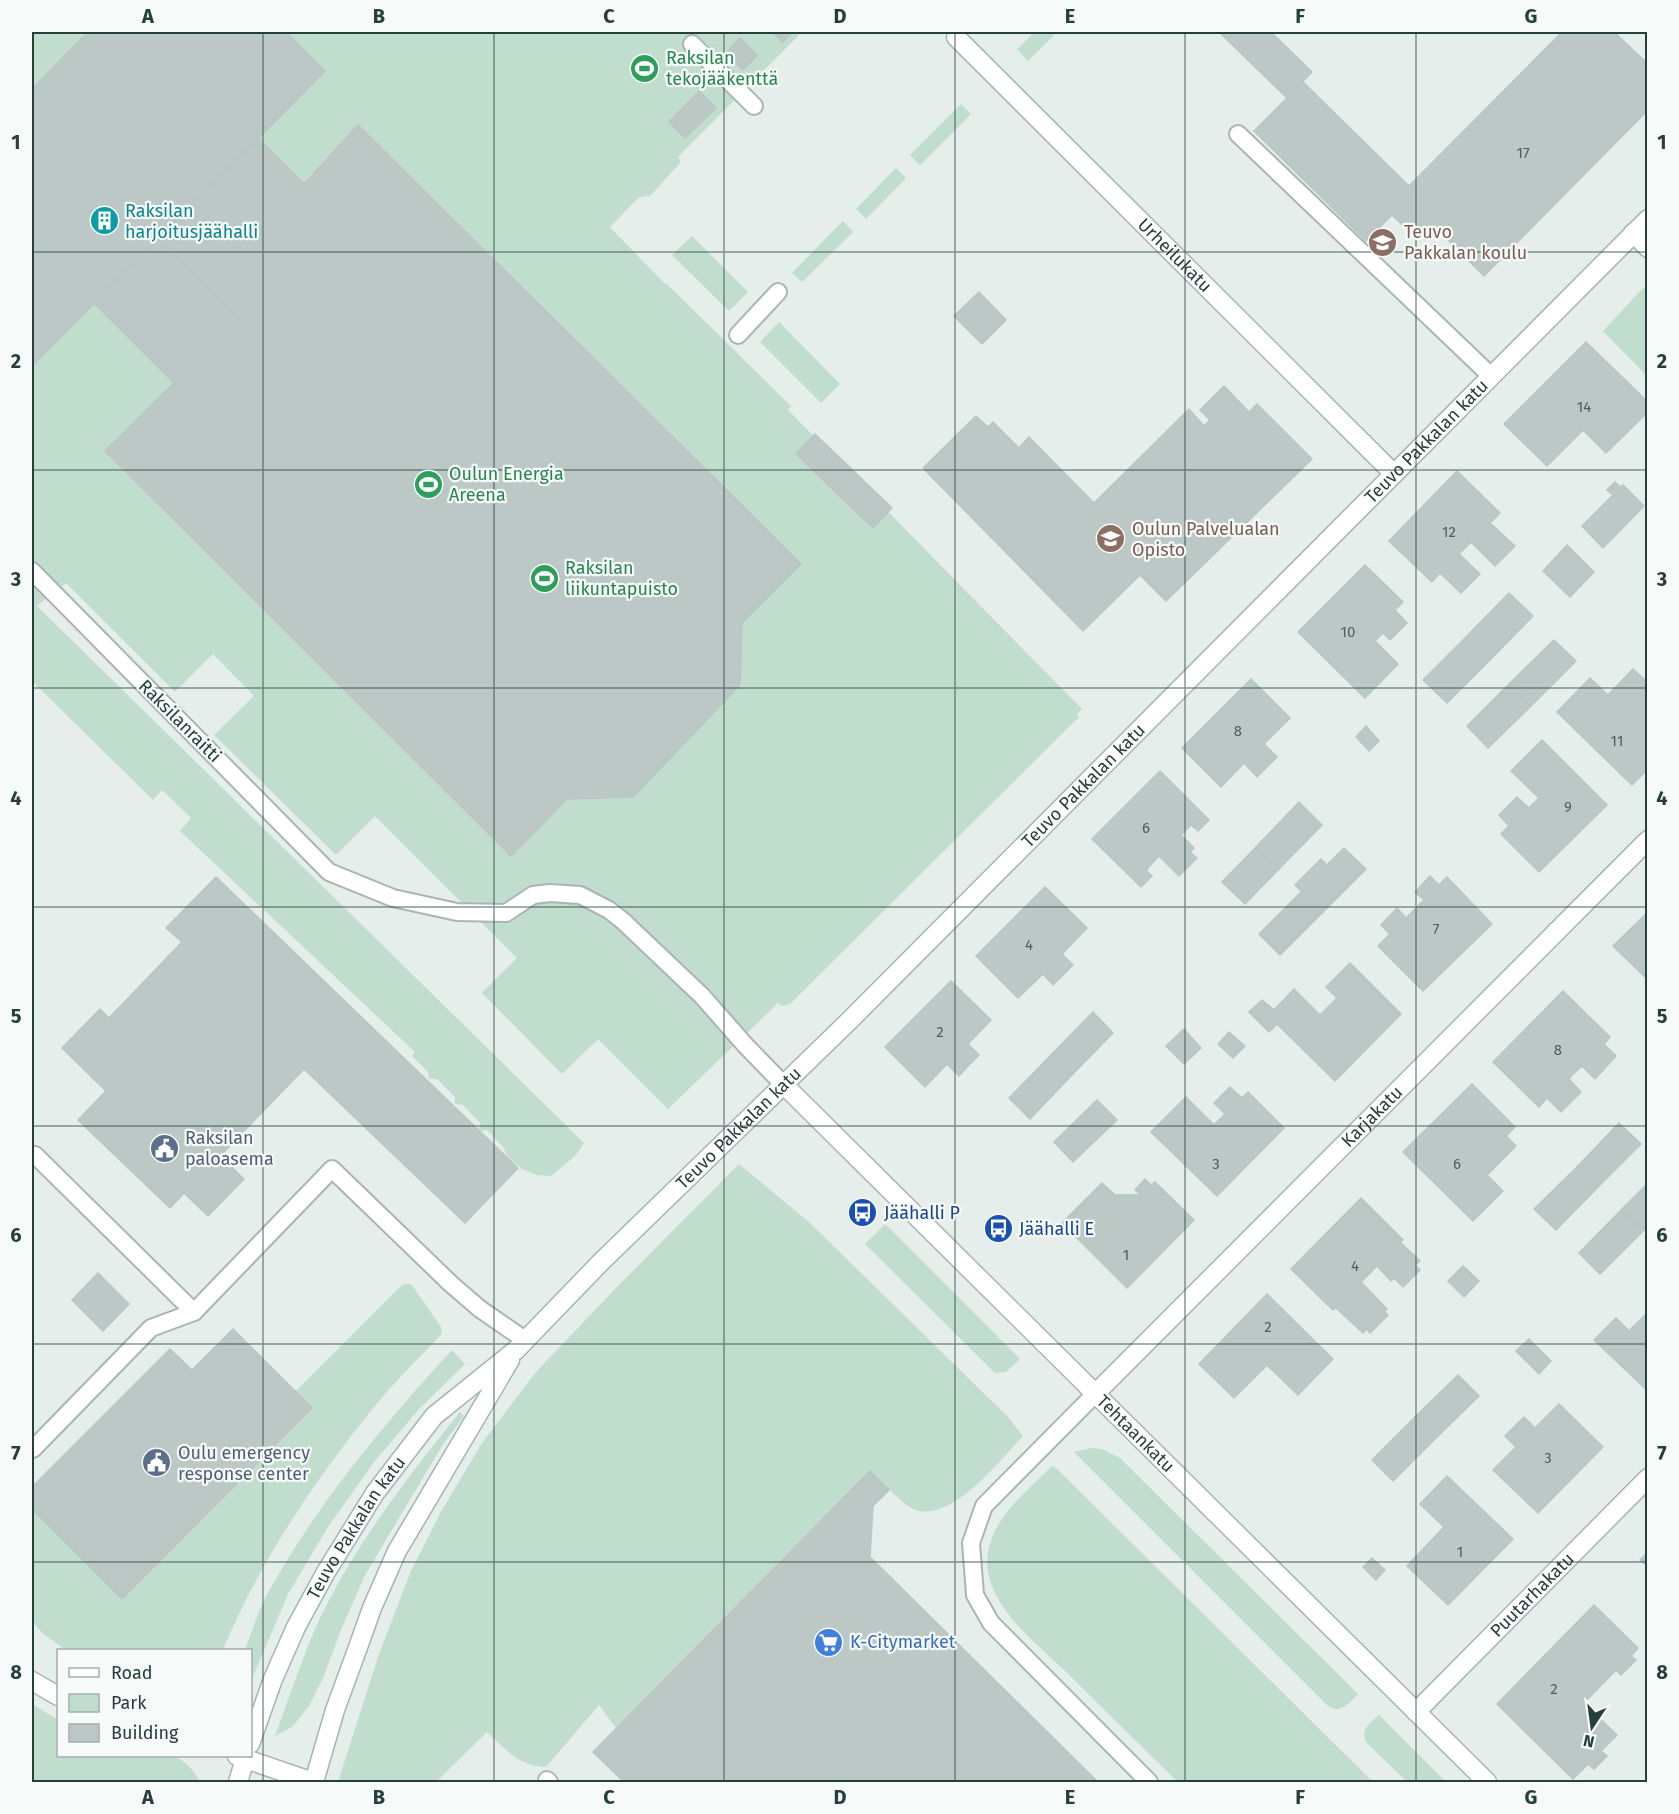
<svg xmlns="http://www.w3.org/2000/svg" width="1679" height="1814" font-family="'Fira Sans',sans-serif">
<rect width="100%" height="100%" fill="#e5eeeb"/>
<g fill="#c0ddcd">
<path d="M32 32H802L678 157 681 162 651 195 638 198 610 227 665 284 666 283 791 406 788 410 1082 709 1077 714 1079 717 790 1004 782 1006 778 1003 668 1109 598 1039 562 1074 482 993 517 958 375 816 336 855 214 735 254 696 213 654 175 692 66 583 37 606 584 1143 576 1155 551 1176 537 1175 522 1169 506 1155 504 1148 487 1130 479 1131 480 1123 463 1105 455 1104V1097L437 1079H429L428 1072 412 1056 415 1052 180 831 191 818 162 790 153 800 32 681Z"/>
<path d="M1035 32H1057L1028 61 1017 49Z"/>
<path d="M961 104 971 114 920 165 910 155Z"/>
<path d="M896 168 906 178 866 219 856 209Z"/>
<path d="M843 221 853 232 802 282 792 273Z"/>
<path d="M692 236 748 292 729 311 672 255Z"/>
<path d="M1643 288 1647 290V376L1603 331Z"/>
<path d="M779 322 840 384 821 403 760 342Z"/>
<path d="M739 1164 809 1222 1008 1417 1023 1436C1000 1460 953 1522 916 1510 902 1505 882 1481 870 1472L616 1728 599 1705 546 1767C520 1767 505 1749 487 1732L436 1782H338L379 1654 411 1571 442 1510 482 1443 536 1372 614 1290Z"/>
<path d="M885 1224 1020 1359 1006 1372 995 1373 865 1244Z"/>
<path d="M403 1284H411L441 1327 442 1331 441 1335C419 1358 395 1381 375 1406 316 1478 258 1564 223 1650H66L43 1634 32 1621V1509L122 1598 312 1409 295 1392Z"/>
<path d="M452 1350 465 1364 420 1408 374 1462 328 1527 288 1594 251 1681 250 1650H245C252 1631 259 1609 269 1591 318 1503 383 1425 452 1350Z"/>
<path d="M460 1412 464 1416 442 1446 365 1575 341 1630 323 1678 309 1706 292 1727 275 1736C288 1701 300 1664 315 1629 351 1550 406 1479 460 1412Z"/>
<path d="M1091 1448 1102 1449 1120 1458 1358 1694C1348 1704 1341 1715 1327 1705L1074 1452Z"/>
<path d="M1052 1466 1056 1468 1373 1782H1178C1139 1744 1100 1706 1061 1667 1037 1644 1006 1620 993 1588 988 1578 986 1563 988 1552 995 1515 1026 1492 1052 1466Z"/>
<path d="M32 1704 58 1720V1756H172C184 1759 195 1771 200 1782H32Z"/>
<path d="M1379 1715 1446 1782H1407L1366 1742C1360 1729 1370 1723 1379 1715Z"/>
</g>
<g fill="#bbc8c5" stroke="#b8c7c3" stroke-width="1.5">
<path d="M88 32H286L325 71 32 366V89Z"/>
<path d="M772 32H793L782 42Z"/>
<path d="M1219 32H1271L1312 72 1287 98Z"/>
<path d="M1562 32H1614L1648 64V110L1484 276 1432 224 1417 239 1392 215 1366 241 1254 131 1303 82 1409 186Z"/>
<path d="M740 38 757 55 743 70 726 53Z"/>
<path d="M699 91 716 108 685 138 669 122Z"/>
<path d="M358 125 801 564 742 623 740 685 633 797 567 799 511 856 105 451 174 383 110 319 174 255 238 319 289 268 254 233 304 184Z"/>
<path d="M258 138 304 184 254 233 289 268 238 319 174 255 110 319 94 303Z"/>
<path d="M979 292 1006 320 982 344 954 316Z"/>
<path d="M1586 342 1648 402V412L1606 453 1583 430 1547 466 1504 424Z"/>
<path d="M1224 386 1249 412 1257 404 1312 459 1166 601 1140 575 1083 631 923 468 976 416 988 427 993 422 1019 448 1029 437 1094 503 1189 409 1204 426 1210 420 1200 410Z"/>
<path d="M815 434 892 508 873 528 796 454Z"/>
<path d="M1457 471 1500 513 1490 523 1515 546 1495 566 1471 542 1459 554 1480 574 1461 593 1440 573 1432 582 1389 541Z"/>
<path d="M1615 482 1620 487 1623 485 1644 506 1603 548 1582 526 1613 495 1607 490Z"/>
<path d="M1567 545 1594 572 1570 597 1543 571Z"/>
<path d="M1365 565 1403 602 1395 610 1407 623 1390 640 1383 633 1375 641 1398 664 1365 698 1298 632Z"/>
<path d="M1509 593 1533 616 1490 660 1466 637Z"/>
<path d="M1466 637 1490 660 1447 703 1423 680Z"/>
<path d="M1554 640 1576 661 1531 706 1509 684Z"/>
<path d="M1633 669 1645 680 1648 678V769L1632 785 1557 712 1590 678 1608 695Z"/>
<path d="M1251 679 1290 718 1264 744 1277 757 1257 777 1244 763 1221 787 1182 748Z"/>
<path d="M1509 684 1531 706 1488 748 1467 726Z"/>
<path d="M1366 726 1379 741 1369 751 1356 737Z"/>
<path d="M1542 740 1607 805 1539 872 1501 834 1509 826 1499 815 1517 797 1529 808 1539 798 1511 771Z"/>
<path d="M1160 771 1209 820 1198 831 1191 825 1181 835 1194 848 1190 852 1197 858 1179 876 1159 856 1146 870 1152 876 1141 887 1092 839Z"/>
<path d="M1299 802 1322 825 1279 869 1256 847Z"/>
<path d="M1256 847 1279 869 1245 904 1222 882Z"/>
<path d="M1344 848 1366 869 1323 912 1295 885 1321 859 1327 865Z"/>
<path d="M1430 876 1439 885 1447 877 1492 924 1423 991 1378 946 1390 934 1381 925 1397 908 1406 918 1424 900 1415 892Z"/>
<path d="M216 877 518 1168 465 1223 304 1069 220 1156 244 1179 208 1216 184 1193 170 1208 78 1120 106 1091 62 1048 100 1009 109 1018 182 942 166 928Z"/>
<path d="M1045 887 1087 928 1062 954 1073 965 1053 985 1043 974 1018 998 976 956Z"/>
<path d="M1302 891 1323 912 1280 955 1259 934Z"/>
<path d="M1648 912V980L1613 946Z"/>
<path d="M1350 963 1401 1014 1335 1081 1277 1024 1269 1032 1249 1012 1262 1000 1274 1010 1294 989 1320 1015 1337 998 1326 987Z"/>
<path d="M951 981 991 1020 968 1044 979 1055 969 1065 959 1076 947 1064 925 1087 885 1047Z"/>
<path d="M1563 991 1610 1037 1604 1044 1616 1056 1595 1079 1582 1066 1572 1075 1569 1079 1581 1092 1561 1112 1547 1098 1539 1107 1493 1062Z"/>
<path d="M1093 1012 1113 1033 1072 1075 1052 1054Z"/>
<path d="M1184 1029 1201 1048 1184 1064 1166 1046Z"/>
<path d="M1229 1032 1245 1046 1233 1058 1218 1044Z"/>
<path d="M1052 1054 1072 1075 1030 1119 1009 1098Z"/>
<path d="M1472 1084 1515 1127 1506 1136 1516 1146 1487 1175 1503 1191 1473 1221 1403 1152Z"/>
<path d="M1230 1087 1242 1098 1248 1092 1284 1128 1217 1196 1151 1132 1186 1097 1214 1125 1225 1114 1214 1103Z"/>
<path d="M1097 1100 1117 1120 1073 1162 1054 1142Z"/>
<path d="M1619 1123 1641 1144 1598 1187 1577 1167Z"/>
<path d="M1577 1167 1598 1187 1556 1230 1534 1209Z"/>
<path d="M1145 1179 1151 1185 1155 1182 1194 1220 1127 1288 1062 1223 1102 1183 1115 1195H1141L1135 1190Z"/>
<path d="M1648 1183V1226L1643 1231 1621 1210Z"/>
<path d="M1361 1198 1403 1240 1400 1242 1420 1261 1415 1265 1420 1270 1403 1287 1394 1278 1391 1281 1377 1266 1361 1282 1387 1309 1384 1311 1388 1315 1370 1333 1367 1329 1363 1333 1336 1308 1333 1310 1291 1269Z"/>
<path d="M1621 1210 1643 1231 1600 1274 1579 1253Z"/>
<path d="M1463 1266 1479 1281 1464 1297 1448 1281Z"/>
<path d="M98 1273 129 1304 103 1331 72 1300Z"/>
<path d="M1267 1294 1333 1359 1298 1395 1267 1365 1234 1398 1199 1364Z"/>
<path d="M1648 1312V1391L1594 1340 1616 1318 1629 1331Z"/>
<path d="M233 1329 312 1408 122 1599 32 1509V1487L170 1349 192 1370Z"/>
<path d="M1529 1339 1551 1361 1539 1374 1516 1351Z"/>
<path d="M1458 1375 1479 1396 1436 1438 1415 1417Z"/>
<path d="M1559 1404 1603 1447 1538 1513 1493 1470 1516 1447 1505 1436 1524 1417 1535 1428Z"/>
<path d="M1415 1417 1436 1438 1393 1481 1372 1460Z"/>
<path d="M870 1471 889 1490 873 1506 870 1557 1098 1782H624L593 1752Z"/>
<path d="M1447 1476 1513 1539 1448 1605 1407 1566 1444 1527 1420 1504Z"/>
<path d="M1648 1552V1566L1640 1560Z"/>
<path d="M1372 1558 1385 1570 1376 1580 1363 1567Z"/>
<path d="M1594 1605 1638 1648 1631 1656 1636 1660 1621 1675 1616 1670 1584 1703 1617 1735 1601 1751 1607 1756 1594 1769 1588 1764 1573 1779 1497 1704Z"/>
</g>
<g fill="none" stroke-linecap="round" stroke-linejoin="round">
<defs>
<g id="lane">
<path d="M692 44 754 106"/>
<path d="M1238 134 1491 376"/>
<path d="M738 335 778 292"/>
<path d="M32 571 329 872 393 898 457 912 506 913 533 895 550 893 580 895 609 910 623 921 702 996 746 1046 784 1085"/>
<path d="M35 1155 194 1312"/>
<path d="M1095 1394 984 1506 971 1543 975 1595 991 1623 1149 1782"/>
<path d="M33 1449 151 1328 194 1312 332 1169 451 1284 480 1309 525 1340"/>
<path d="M547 1780 549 1782"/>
</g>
<g id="street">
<path id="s1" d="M956 37 1394 474"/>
<path d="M1633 233 1648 248"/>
<path id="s2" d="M784 1085 1487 1782"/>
<path id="s3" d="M1095 1394 1648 840"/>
<path d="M32 1681 58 1696"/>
<path id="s4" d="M1416 1712 1648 1478"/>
<path d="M237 1756 313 1782"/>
</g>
<g id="secondary">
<path id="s5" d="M250 1744 273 1679 296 1627 326 1572 375 1493 434 1416 516 1350 601 1262 850 1020 1648 219"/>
<path d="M238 1782 246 1756"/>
<path d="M314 1782 335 1710 357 1650 372 1608 397 1551 510 1360"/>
</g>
</defs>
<use href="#lane" stroke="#a8b6b3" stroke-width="20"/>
<use href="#street" stroke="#a8b6b3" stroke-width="21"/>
<use href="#secondary" stroke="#a1b6b2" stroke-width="21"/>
<use href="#lane" stroke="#fff" stroke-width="16"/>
<use href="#street" stroke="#fff" stroke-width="18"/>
<use href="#secondary" stroke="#fff" stroke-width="18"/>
</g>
<path fill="none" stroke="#253f3c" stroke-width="1.5" stroke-opacity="0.55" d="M263 32V1782M494 32V1782M724 32V1782M955 32V1782M1185 32V1782M1416 32V1782M32 252H1648M32 470H1648M32 688H1648M32 907H1648M32 1126H1648M32 1344H1648M32 1562H1648"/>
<defs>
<symbol id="stadium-disc" viewBox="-11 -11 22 22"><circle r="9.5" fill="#2e9e5b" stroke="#f6faf9"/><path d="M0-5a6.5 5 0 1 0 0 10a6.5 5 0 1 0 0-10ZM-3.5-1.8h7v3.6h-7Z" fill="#fff"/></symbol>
<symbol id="building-disc" viewBox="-11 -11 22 22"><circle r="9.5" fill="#0f9aa8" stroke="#f6faf9"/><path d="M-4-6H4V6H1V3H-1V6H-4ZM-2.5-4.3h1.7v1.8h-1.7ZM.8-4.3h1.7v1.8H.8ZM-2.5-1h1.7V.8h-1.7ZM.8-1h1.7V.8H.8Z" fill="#fff"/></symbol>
<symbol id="school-disc" viewBox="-11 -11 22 22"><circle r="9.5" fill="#8d6e63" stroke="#f6faf9"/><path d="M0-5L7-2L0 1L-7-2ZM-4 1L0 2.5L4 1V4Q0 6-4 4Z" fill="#fff"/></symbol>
<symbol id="civic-disc" viewBox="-11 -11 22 22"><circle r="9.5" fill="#5c6f8a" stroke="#f6faf9"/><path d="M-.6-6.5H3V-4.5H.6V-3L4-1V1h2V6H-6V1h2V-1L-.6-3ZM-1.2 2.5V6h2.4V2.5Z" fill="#fff"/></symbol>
<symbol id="bus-disc" viewBox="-11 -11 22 22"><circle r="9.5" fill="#1a4fb4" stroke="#f6faf9"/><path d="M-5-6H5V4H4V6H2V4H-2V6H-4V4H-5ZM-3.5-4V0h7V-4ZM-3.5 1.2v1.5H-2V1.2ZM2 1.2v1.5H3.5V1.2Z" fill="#fff"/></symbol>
<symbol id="supermarket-disc" viewBox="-11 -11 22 22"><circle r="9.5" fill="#3f7fe0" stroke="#f6faf9"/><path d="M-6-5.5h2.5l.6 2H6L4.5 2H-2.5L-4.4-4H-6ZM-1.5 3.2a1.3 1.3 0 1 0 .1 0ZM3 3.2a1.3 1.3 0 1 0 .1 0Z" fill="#fff"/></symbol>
</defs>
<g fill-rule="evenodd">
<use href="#stadium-disc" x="628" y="52" width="33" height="33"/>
<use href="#building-disc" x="88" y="204" width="33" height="33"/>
<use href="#school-disc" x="1366" y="226" width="33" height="33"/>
<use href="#stadium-disc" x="412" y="468" width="33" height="33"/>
<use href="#school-disc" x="1094" y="522" width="33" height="33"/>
<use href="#stadium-disc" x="528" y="562" width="33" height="33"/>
<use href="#civic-disc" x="148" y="1132" width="33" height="33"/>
<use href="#bus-disc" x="846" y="1196" width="33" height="33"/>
<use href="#bus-disc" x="982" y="1212" width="33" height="33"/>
<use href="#civic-disc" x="140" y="1446" width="33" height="33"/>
<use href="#supermarket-disc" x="812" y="1626" width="33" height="33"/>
</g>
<g text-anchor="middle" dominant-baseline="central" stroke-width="4.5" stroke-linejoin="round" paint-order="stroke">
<g font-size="15" fill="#4a615e">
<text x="1523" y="153">17</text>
<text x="1584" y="407">14</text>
<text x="1449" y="532">12</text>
<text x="1348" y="632">10</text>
<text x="1238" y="731">8</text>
<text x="1617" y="741">11</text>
<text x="1568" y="807">9</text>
<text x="1146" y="828">6</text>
<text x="1436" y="929">7</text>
<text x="1029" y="945">4</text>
<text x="940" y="1032">2</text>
<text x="1558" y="1050">8</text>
<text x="1216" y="1164">3</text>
<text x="1457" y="1164">6</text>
<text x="1126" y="1255">1</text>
<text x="1355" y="1266">4</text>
<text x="1268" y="1327">2</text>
<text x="1548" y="1458">3</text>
<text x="1460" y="1552">1</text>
<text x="1554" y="1689">2</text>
</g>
<g font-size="18" fill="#27864d" stroke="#f6faf9" text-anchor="start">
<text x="666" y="58">Raksilan<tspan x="666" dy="21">tekojääkenttä</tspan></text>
<text x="449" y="474">Oulun Energia<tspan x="449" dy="21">Areena</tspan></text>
<text x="565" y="568">Raksilan<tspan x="565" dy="21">liikuntapuisto</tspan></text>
</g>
<g font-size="18" fill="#0d838f" stroke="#f6faf9" text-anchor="start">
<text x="125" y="211">Raksilan<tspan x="125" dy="21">harjoitusjäähalli</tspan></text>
</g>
<g font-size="18" fill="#785e54" stroke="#f6faf9" text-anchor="start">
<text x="1404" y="232">Teuvo<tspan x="1404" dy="21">Pakkalan koulu</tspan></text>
<text x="1132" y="529">Oulun Palvelualan<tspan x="1132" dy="21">Opisto</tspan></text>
</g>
<g font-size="18" fill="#253f3c" stroke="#f6faf9">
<text stroke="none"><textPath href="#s1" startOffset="309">Urheilukatu</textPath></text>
<text stroke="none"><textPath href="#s5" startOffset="1770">Teuvo Pakkalan katu</textPath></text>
<text transform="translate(180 721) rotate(45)">Raksilanraitti</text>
<text stroke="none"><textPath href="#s5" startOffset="1284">Teuvo Pakkalan katu</textPath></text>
<text stroke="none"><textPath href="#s3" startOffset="392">Karjakatu</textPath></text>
<text stroke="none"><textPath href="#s5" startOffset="798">Teuvo Pakkalan katu</textPath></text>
<text stroke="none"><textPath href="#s2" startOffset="495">Tehtaankatu</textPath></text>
<text stroke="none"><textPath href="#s5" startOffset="242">Teuvo Pakkalan katu</textPath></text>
<text stroke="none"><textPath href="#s4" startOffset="165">Puutarhakatu</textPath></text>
</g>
<g font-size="18" fill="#4e5e75" stroke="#f6faf9" text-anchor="start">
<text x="185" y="1138">Raksilan<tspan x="185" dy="21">paloasema</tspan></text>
<text x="178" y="1453">Oulu emergency<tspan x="178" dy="21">response center</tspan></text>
</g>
<g font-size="18" fill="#164399" stroke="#f6faf9" text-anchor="start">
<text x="884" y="1213">Jäähalli P</text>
<text x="1019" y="1229">Jäähalli E</text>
</g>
<g font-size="18" fill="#366cbe" stroke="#f6faf9" text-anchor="start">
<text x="850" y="1642">K-Citymarket</text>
</g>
</g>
<rect width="1679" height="1814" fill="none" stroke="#f6faf9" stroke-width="66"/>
<rect x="57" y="1649" width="195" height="108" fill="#f6faf9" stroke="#a2afad" stroke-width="1.5"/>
<rect x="69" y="1668" width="30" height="9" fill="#ffffff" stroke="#a2afad" stroke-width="1.5"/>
<text x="111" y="1679" font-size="18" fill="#253f3c">Road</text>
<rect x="69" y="1694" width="30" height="18" fill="#c0ddcd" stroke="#a2afad" stroke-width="1.5"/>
<text x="111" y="1709" font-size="18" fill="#253f3c">Park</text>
<rect x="69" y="1724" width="30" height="18" fill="#bbc8c5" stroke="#a2afad" stroke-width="1.5"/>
<text x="111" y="1739" font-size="18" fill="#253f3c">Building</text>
<g transform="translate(1592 1727) rotate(193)" stroke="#f6faf9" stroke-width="4.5" paint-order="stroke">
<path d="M0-4.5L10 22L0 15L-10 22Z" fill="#253f3c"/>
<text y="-9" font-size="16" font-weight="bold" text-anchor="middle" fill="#253f3c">N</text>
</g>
<rect x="33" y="33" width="1613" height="1748" fill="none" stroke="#253f3c" stroke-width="2"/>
<g font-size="20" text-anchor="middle" font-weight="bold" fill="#253f3c">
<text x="148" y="23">A</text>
<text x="379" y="23">B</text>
<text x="609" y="23">C</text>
<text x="840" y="23">D</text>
<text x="1070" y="23">E</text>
<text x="1300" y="23">F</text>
<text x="1531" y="23">G</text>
<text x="16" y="149">1</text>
<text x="1662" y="149">1</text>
<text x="16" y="368">2</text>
<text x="1662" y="368">2</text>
<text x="16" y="586">3</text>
<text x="1662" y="586">3</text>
<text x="16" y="805">4</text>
<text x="1662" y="805">4</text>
<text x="16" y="1023">5</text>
<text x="1662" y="1023">5</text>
<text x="16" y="1242">6</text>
<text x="1662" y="1242">6</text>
<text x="16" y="1460">7</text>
<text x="1662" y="1460">7</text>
<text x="16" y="1679">8</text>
<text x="1662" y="1679">8</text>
<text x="148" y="1804">A</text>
<text x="379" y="1804">B</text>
<text x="609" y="1804">C</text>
<text x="840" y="1804">D</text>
<text x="1070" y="1804">E</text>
<text x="1300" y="1804">F</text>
<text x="1531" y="1804">G</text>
</g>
</svg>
